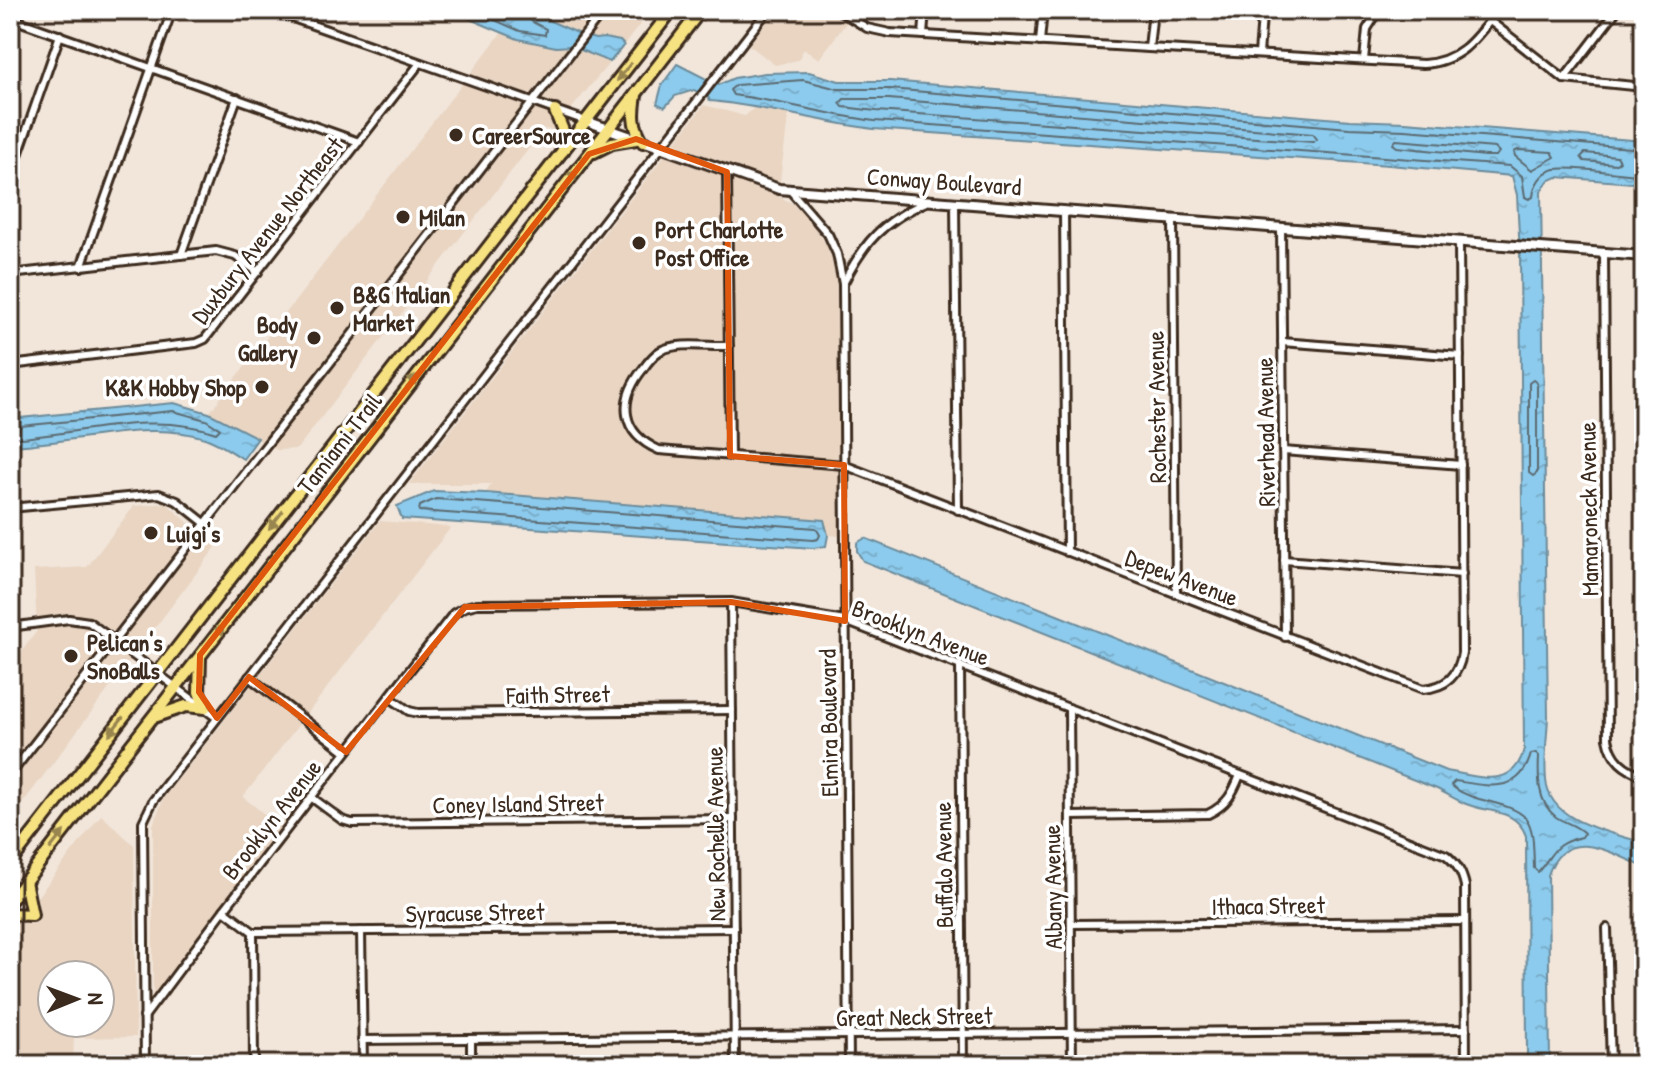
<svg xmlns="http://www.w3.org/2000/svg" width="1654" height="1075" font-family="'Patrick Hand',sans-serif">
<defs>
<pattern id="water-ripples" width="26" height="14" patternUnits="userSpaceOnUse" patternTransform="scale(2)"><rect width="26" height="14" fill="#8ccbed"/><path d="M2 4q2-2 4 0t4 0M15 11q2-2 4 0t4 0" fill="none" stroke="#7aaecb"/></pattern>
</defs>
<rect width="100%" height="100%" fill="#f2e6db"/>
<filter id="ink" filterUnits="userSpaceOnUse"><feTurbulence type="fractalNoise" baseFrequency=".0125" numOctaves="2"/><feDisplacementMap in="SourceGraphic" scale="16" xChannelSelector="R" yChannelSelector="G"/><feConvolveMatrix kernelMatrix="1 2 1 2 8 2 1 2 1" color-interpolation-filters="sRGB"/></filter>
<g filter="url(#ink)">
<g fill="#e9d5c2" fill-rule="evenodd">
<path d="M525 10H651L624 45 620 41 604 38 595 39 580 34Z"/>
<path d="M776 10H856L819 59 804 49 798 60 775 65 749 45Z"/>
<path d="M502 32 518 39 570 46 610 62 554 130 544 129 297 449 277 450 209 413Z"/>
<path d="M704 105 745 116 756 106 789 112 778 196 792 203 809 219 826 244 836 271 839 300 840 536 828 535 824 520 486 493 491 484H409Z"/>
<path d="M166 503 216 547 10 820V666L37 631 34 570 87 567 134 506Z"/>
<path d="M380 521 451 527 243 797 289 834 153 1010V825L163 799Z"/>
<path d="M101 815 134 845 136 1037 74 1038 73 1065H10V932ZM52 975H100V1023H52Z"/>
</g>
<g fill="url(#water-ripples)" stroke="#6c8b9a" stroke-width="2">
<path d="M448 10H525L580 34 595 39 604 38 620 41 624 45 610 62 571 46 556 47 518 39Z"/>
<path d="M677 64 718 85 734 78 765 73 809 72 839 81H890L1350 120 1405 122 1644 141V184L1557 177 1548 181 1541 191 1548 717C1547 738 1544 759 1546 780 1549 823 1611 832 1644 843V867C1610 852 1565 824 1548 875L1550 1065H1527L1526 836C1517 809 1489 813 1466 804 1456 800 1447 794 1437 789L863 561 857 551V543L865 538 1446 771C1478 776 1514 791 1524 749L1520 255 1517 195 1512 176 1389 165 874 129C819 122 766 106 710 101L708 97 694 90 675 96 665 107 657 104 662 85Z"/>
<path d="M174 403 209 413 258 438 243 459C231 451 219 443 205 438 147 419 71 444 10 446V419Z"/>
<path d="M434 491 486 493 824 520 828 535 826 546 813 548 402 519 397 506Z"/>
</g>
<g fill="none" stroke-linecap="round" stroke-linejoin="round">
<g stroke="#5b6a71" stroke-width="2">
<path d="M472 10 520 31 545 35 546 29C537 24 527 22 526 10"/>
<path d="M844 99H889L1313 134 1317 139 1313 142 876 111 843 107 840 103Z"/>
<path d="M1396 140 1495 148 1499 152 1496 156H1486L1397 147 1393 144Z"/>
<path d="M1644 149 1405 130 1349 128 890 89H838L803 80 736 85 730 90 733 95C781 101 827 115 875 121L1510 166 1522 176 1525 197 1529 199 1533 197C1534 185 1541 172 1555 169 1572 166 1624 174 1644 176"/>
<path d="M1518 150 1552 152 1555 157 1532 170 1515 156 1514 152Z"/>
<path d="M1585 153 1617 156 1620 161 1616 164 1584 161 1581 157Z"/>
<path d="M1533 380 1537 383V473L1533 476 1529 473V383Z"/>
<path d="M10 427 173 411 206 420 220 429 216 433C154 410 75 435 10 439"/>
<path d="M436 499 816 528 820 535 818 539 813 540 419 511 420 506Z"/>
<path d="M1536 753 1539 756C1538 777 1537 802 1556 817 1565 823 1576 825 1584 833L1582 837C1553 843 1554 853 1538 872L1534 868C1533 815 1532 812 1479 799 1469 796 1458 792 1451 785L1455 781C1489 786 1520 795 1531 754Z"/>
</g>
<defs>
<g id="minor">
<path d="M270 10 586 121"/>
<path d="M838 10 867 28 890 33 1423 64C1461 62 1477 37 1498 10"/>
<path d="M10 18 359 142"/>
<path d="M1490 21 1564 79 1644 87"/>
<path d="M923 35 925 10"/>
<path d="M1040 42 1043 10"/>
<path d="M1149 48 1153 10"/>
<path d="M1259 54 1262 16 1266 10"/>
<path d="M1364 60 1367 29 1379 10"/>
<path d="M1564 79 1617 10"/>
<path d="M727 172 730 456"/>
<path d="M10 178 60 35"/>
<path d="M789 189 828 234 837 254 843 284 849 1065"/>
<path d="M955 202 958 510"/>
<path d="M1064 211 1067 552"/>
<path d="M1173 219 1176 594"/>
<path d="M1281 228 1285 637"/>
<path d="M1604 253 1608 738C1612 760 1624 769 1644 776"/>
<path d="M181 255 237 98"/>
<path d="M81 267 172 10"/>
<path d="M10 274 216 251 235 256 258 272"/>
<path d="M843 284C864 242 882 222 926 202"/>
<path d="M1282 342 1460 356"/>
<path d="M729 346C709 347 678 341 660 351 653 355 648 362 643 369 618 400 620 433 659 450L844 465 1423 689C1446 687 1459 676 1462 653L1459 242"/>
<path d="M10 365 196 343 205 339 420 63"/>
<path d="M1283 451 1461 465"/>
<path d="M10 508 159 494 177 501 206 524"/>
<path d="M1284 560 1462 574"/>
<path d="M731 602 735 1065"/>
<path d="M10 627 69 619 89 622 217 718"/>
<path d="M960 665 963 1065"/>
<path d="M249 677 346 752"/>
<path d="M389 697 409 711 418 713 732 710"/>
<path d="M1069 708 1072 1065"/>
<path d="M10 775 604 10"/>
<path d="M311 797 342 820 352 823 733 819"/>
<path d="M1070 816 1208 814C1227 805 1233 793 1240 775"/>
<path d="M224 910 253 932 734 928"/>
<path d="M1071 924 1465 921"/>
<path d="M1607 928 1611 1065"/>
<path d="M361 931 363 1065"/>
<path d="M253 932 254 1065"/>
<path d="M144 1017 224 910 454 613 465 607 477 604 731 602 845 621 1446 855C1457 864 1462 872 1465 886L1466 1065"/>
<path d="M471 1039V1065"/>
<path d="M362 1040 1466 1029"/>
<path d="M145 1065 143 822 153 801 768 10"/>
</g>
<path id="tertiary" d="M586 121 779 189 1644 256"/>
<g id="primary">
<path d="M636 95C633 114 632 125 643 142"/>
<path d="M555 111 564 133 563 151"/>
<path d="M594 152 612 143 636 139"/>
<path d="M154 717 186 706 205 708 199 692 200 658"/>
<path d="M10 863 672 10"/>
<path d="M10 901 701 10"/>
<path d="M10 914 32 915 25 881"/>
</g>
</defs>
<use href="#minor" stroke="#3b2a1e" stroke-width="12"/>
<use href="#tertiary" stroke="#3b2a1e" stroke-width="14"/>
<use href="#primary" stroke="#3b2a1e" stroke-width="16"/>
<use href="#minor" stroke="#fff" stroke-width="6"/>
<use href="#tertiary" stroke="#fff" stroke-width="8"/>
<use href="#primary" stroke="#f7e281" stroke-width="10"/>
</g>
<defs><path id="oneway-solid" d="M-6-.8H1V-3.2L6.5 0L1 3.2V.8H-6Z" transform="scale(2)"/></defs>
<g fill="#998650">
<use href="#oneway-solid" transform="translate(624 72) rotate(128)"/>
<use href="#oneway-solid" transform="translate(570 179) rotate(-52)"/>
<use href="#oneway-solid" transform="translate(410 384) rotate(-52)"/>
<use href="#oneway-solid" transform="translate(276 520) rotate(128)"/>
<use href="#oneway-solid" transform="translate(217 634) rotate(-52)"/>
<use href="#oneway-solid" transform="translate(116 726) rotate(128)"/>
<use href="#oneway-solid" transform="translate(57 840) rotate(-52)"/>
</g>
</g>
<path fill="none" stroke="#df570d" stroke-width="6" stroke-linejoin="round" d="M636 139 727 172 730 456 844 465 845 621 731 602 465 607 346 752 249 677 217 718 199 692 200 655 589 154Z"/>
<g fill="#3b2a1e" stroke="#fff" stroke-width="3">
<circle cx="456" cy="135" r="8"/>
<circle cx="403" cy="217" r="8"/>
<circle cx="639" cy="243" r="8"/>
<circle cx="337" cy="308" r="8"/>
<circle cx="314" cy="338" r="8"/>
<circle cx="262" cy="387" r="8"/>
<circle cx="151" cy="533" r="8"/>
<circle cx="71" cy="656" r="8"/>
</g>
<g text-anchor="middle" dominant-baseline="central" stroke-width="7" stroke-linejoin="round" paint-order="stroke">
<g font-size="24" font-weight="bold" fill="#3b2a1e" stroke="#fff" text-anchor="start">
<text x="472" y="135">CareerSource</text>
<text x="419" y="217">Milan</text>
<text x="655" y="229">Port Charlotte<tspan x="655" dy="28">Post Office</tspan></text>
<text x="353" y="294">B&amp;G Italian<tspan x="353" dy="28">Market</tspan></text>
<text x="298" y="324" text-anchor="end">Body<tspan x="298" dy="28">Gallery</tspan></text>
<text x="246" y="387" text-anchor="end">K&amp;K Hobby Shop</text>
<text x="167" y="533">Luigi's</text>
<text x="87" y="642">Pelican's<tspan x="87" dy="28">SnoBalls</tspan></text>
</g>
<g font-size="24" fill="#3b2a1e" stroke="#fff">
<text transform="translate(944 181) rotate(4)">Conway Boulevard</text>
<text transform="translate(267 230) rotate(-52)">Duxbury Avenue Northeast</text>
<text transform="translate(1156 407) rotate(-91)">Rochester Avenue</text>
<text transform="translate(1265 432) rotate(-91)">Riverhead Avenue</text>
<text transform="translate(339 443) rotate(-52)">Tamiami Trail</text>
<text transform="translate(1588 509) rotate(-91)">Mamaroneck Avenue</text>
<text transform="translate(1182 577) rotate(21)">Depew Avenue</text>
<text transform="translate(921 632) rotate(21)">Brooklyn Avenue</text>
<text transform="translate(558 694) rotate(-1)">Faith Street</text>
<text transform="translate(828 723) rotate(-91)">Elmira Boulevard</text>
<text transform="translate(518 803) rotate(-1)">Coney Island Street</text>
<text transform="translate(271 819) rotate(-52)">Brooklyn Avenue</text>
<text transform="translate(715 834) rotate(-91)">New Rochelle Avenue</text>
<text transform="translate(943 865) rotate(-91)">Buffalo Avenue</text>
<text transform="translate(1052 887) rotate(-91)">Albany Avenue</text>
<text transform="translate(1268 905) rotate(-1)">Ithaca Street</text>
<text transform="translate(475 912) rotate(-1)">Syracuse Street</text>
<text transform="translate(914 1016) rotate(-1)">Great Neck Street</text>
</g>
</g>
<rect width="1654" height="1075" fill="none" stroke="#fff" stroke-width="40"/>
<rect x="20" y="20" width="1614" height="1035" fill="none" stroke="#3b2a1e" stroke-width="3" filter="url(#ink)"/>
<g transform="translate(76 999) rotate(89)"><circle r="38" fill="#ffffff" stroke="#b1aaa5" stroke-width="2"/>
<path d="M0-6L14 30L0 20L-14 30Z" fill="#3b2a1e"/>
<text y="-12" font-size="22" font-weight="bold" text-anchor="middle" fill="#3b2a1e">N</text>
</g>
</svg>
